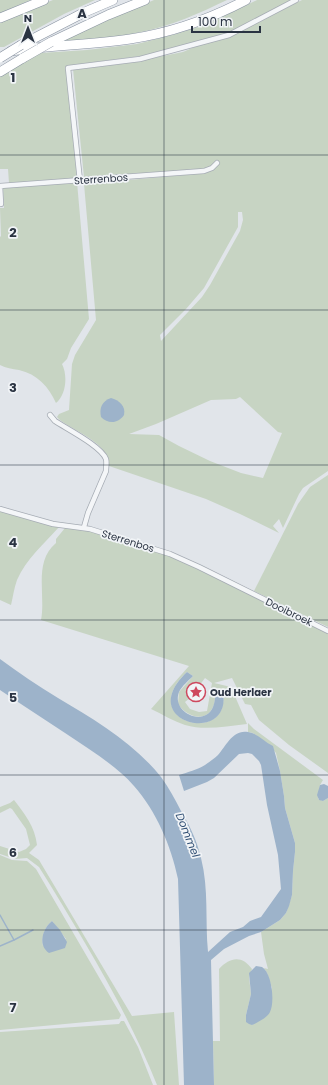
<svg xmlns="http://www.w3.org/2000/svg" width="328" height="1085" font-family="Poppins,sans-serif">
<rect width="100%" height="100%" fill="#e1e5ea"/>
<g fill="#c7d4c3" fill-rule="evenodd">
<path d="M0 0H31L0 13Z"/>
<path d="M53 0H95L64 14 4 47H0V21Z"/>
<path d="M154 0H227C200 13 171 26 141 32 116 38 91 39 65 41V38Z"/>
<path d="M257 0H292L228 33 156 54 66 66 77 177 76 179 9 183 8 169H0V76L40 53 87 50 137 44 176 34 198 27 222 17Z"/>
<path d="M302 0H328V471L303 488 299 494 283 528 279 519 273 526 279 533 240 514 206 499 109 466C108 445 85 436 69 426 65 423 60 421 57 417L59 414 69 410 72 364 75 355 96 320 84 184 206 173 215 167 220 162 216 160 210 167 204 169 84 177 73 69 148 59 183 52 201 44 229 37ZM238 212H242L243 220 240 231 210 285 202 297 161 341 160 335 186 309 204 288 238 227ZM240 397 278 432 282 433 263 478 241 473 210 461 179 446 159 435 129 434 156 424 211 400 236 399Z"/>
<path d="M77 182 89 319 71 348 67 359 62 364C68 376 66 395 56 403 49 387 37 374 19 370 12 369 6 368 0 365V237L1 236 0 208H4L3 187Z"/>
<path d="M328 475V627L254 591 298 504 310 487Z"/>
<path d="M0 510 59 527C44 544 26 559 17 580 14 588 13 597 11 605L0 600Z"/>
<path d="M65 528 90 531 179 558 328 633V773L289 745 259 720 251 705 245 704 232 678 214 683 231 687 247 724C226 726 205 731 185 725 173 721 162 714 151 709L189 666 41 620C46 595 33 562 56 543V539ZM187 672 193 676 179 692 178 704C186 716 205 724 213 707 215 703 215 697 216 692L223 693C230 747 134 721 187 672ZM205 678 212 683 207 711 199 712 190 709 185 702 190 698Z"/>
<path d="M248 723 254 729 323 780 320 785 318 799 323 801 328 798V1085H214L213 1041H220L219 969C230 957 242 955 252 969L249 977 251 994 246 1015 252 1025 259 1020 272 988 267 973 264 968 268 969 264 954 261 932 280 920 286 913 292 895 293 871 295 852V843L285 808 284 796 280 771 276 753 267 743 253 733 248 732Z"/>
<path d="M14 800C25 814 35 827 37 845L29 853 39 860 132 1016 174 1012 179 1085H157C137 1035 112 989 85 943 70 918 55 892 39 867L27 858 15 859 0 854V846L19 852 26 849 30 845 26 829 12 809 10 808 0 813V807L10 803Z"/>
<path d="M0 855 12 860 27 861 36 869 121 1015 119 1019 0 1030ZM52 921 66 939 43 946C41 937 45 926 52 921Z"/>
<path d="M121 1021H124L138 1047 153 1085H0V1032L119 1024Z"/>
</g>
<g fill="#9db3ca">
<path d="M111 398C119 400 126 406 124 415 118 424 108 424 101 417 99 408 102 401 111 398Z"/>
<path d="M0 659C19 673 38 686 58 698 95 720 134 743 161 777 169 788 175 799 181 811 190 826 197 841 201 858 209 889 205 921 208 952L230 932 243 927 250 921 261 917 281 889 278 855 267 805 261 765 259 761 252 754 248 753 239 754 214 778 207 782 184 791 179 775C188 772 197 770 205 765 209 762 214 759 218 755 226 746 233 729 248 732 257 733 264 742 273 746L280 771 284 796 285 808 295 843V852L293 871 292 895 289 906 286 913 280 920 261 932 249 936 224 949 211 960 214 1085H184L178 879C171 845 156 811 134 786 121 771 105 760 89 749 60 729 29 710 0 690Z"/>
<path d="M187 672 193 676C188 681 182 686 179 692 171 712 204 728 213 707 215 702 215 697 216 692H222L223 693C232 746 133 723 187 672Z"/>
<path d="M324 784 328 786V798L323 801 319 800 317 795 320 785Z"/>
<path d="M52 921 60 930 67 942 65 948 49 953C37 945 43 928 52 921Z"/>
<path d="M256 966 262 967C272 973 275 1002 270 1012 268 1017 257 1023 252 1025L249 1024 246 1022V1015L251 994 249 973Z"/>
</g>
<g fill="none" stroke-linecap="round" stroke-linejoin="round">
<g stroke="#9db3ca" stroke-width="1.5">
<path d="M0 915 14 940 0 946"/>
<path d="M14 940 33 930"/>
</g>
<defs>
<g id="street">
<path d="M80 181 68 68 140 59 229 35 296 0"/>
<path d="M0 204H1L0 186 204 171 212 168 217 163"/>
<path d="M50 415 55 421C67 429 101 446 106 459 107 463 106 467 106 471L88 513 84 527"/>
<path d="M0 509 53 524 90 529 170 554 199 567 328 631"/>
</g>
<g id="highway">
<path d="M0 18 44 0"/>
<path d="M51 42 108 15 145 0"/>
<path d="M21 45 85 12 113 0"/>
<path d="M11 51C51 45 91 45 130 39 170 33 210 19 246 0"/>
<path d="M0 72 23 58"/>
</g>
</defs>
<use href="#street" stroke="#a6acb4" stroke-width="6"/>
<use href="#highway" stroke="#8993a1" stroke-width="10"/>
<use href="#street" stroke="#f4f6f8" stroke-width="4.5"/>
<use href="#highway" stroke="#fff" stroke-width="9"/>
<defs>
<g id="highway-bridge">
<path d="M0 58 21 45"/>
<path d="M23 58 51 42"/>
</g>
</defs>
<use href="#highway-bridge" stroke="#8993a1" stroke-width="10" stroke-linecap="butt"/>
<use href="#highway-bridge" stroke="#fff" stroke-width="9"/>
</g>
<path fill="none" stroke="#2a3342" stroke-width="1" stroke-opacity="0.55" d="M164 0V1085M0 155H328M0 310H328M0 465H328M0 620H328M0 775H328M0 930H328"/>
<defs>
<symbol id="sight-ring" viewBox="-11 -11 22 22"><circle r="9.5" fill="#f1f4f7" stroke="#ce485e" stroke-width="1.5"/><path d="M0-6L1.8-2.2L6-1.7L2.9 1.2L3.7 5.4L0 3.3L-3.7 5.4L-2.9 1.2L-6-1.7L-1.8-2.2Z" fill="#ce485e"/></symbol>
</defs>
<g fill-rule="evenodd">
<use href="#sight-ring" x="185" y="681" width="22" height="22"/>
</g>
<g text-anchor="middle" dominant-baseline="central" stroke-width="3.5" stroke-linejoin="round" paint-order="stroke">
<g font-size="10" fill="#2a3342" stroke="#f1f4f7">
<text transform="translate(101 179) rotate(-4)">Sterrenbos</text>
<text transform="translate(128 541) rotate(17)">Sterrenbos</text>
<text transform="translate(289 612) rotate(26)">Dooibroek</text>
</g>
<g font-size="10" font-weight="bold" fill="#2a3342" stroke="#f1f4f7" text-anchor="start">
<text x="210" y="692">Oud Herlaer</text>
</g>
<g font-size="11" font-style="italic" fill="#345276" stroke="#f1f4f7">
<text transform="translate(188 835) rotate(68)">Dommel</text>
</g>
</g>
<g font-size="13" text-anchor="middle" font-weight="bold" fill="#2a3342" stroke="#f1f4f7" stroke-width="3.5" stroke-linejoin="round" paint-order="stroke">
<text x="82" y="18">A</text>
<text x="13" y="82">1</text>
<text x="13" y="237">2</text>
<text x="13" y="392">3</text>
<text x="13" y="547">4</text>
<text x="13" y="702">5</text>
<text x="13" y="857">6</text>
<text x="13" y="1012">7</text>
</g>
<g transform="translate(28 28)" stroke="#f1f4f7" stroke-width="3" paint-order="stroke">
<path d="M0-3L7 15L0 10L-7 15Z" fill="#2a3342"/>
<text y="-6" font-size="11" font-weight="bold" text-anchor="middle" fill="#2a3342">N</text>
</g>
<path d="M192 26v6h68v-6" fill="none" stroke="#2a3342" stroke-width="2"/>
<text x="198" y="26" font-size="12" fill="#2a3342" stroke="#f1f4f7" stroke-width="3" paint-order="stroke">100 m</text>
</svg>
